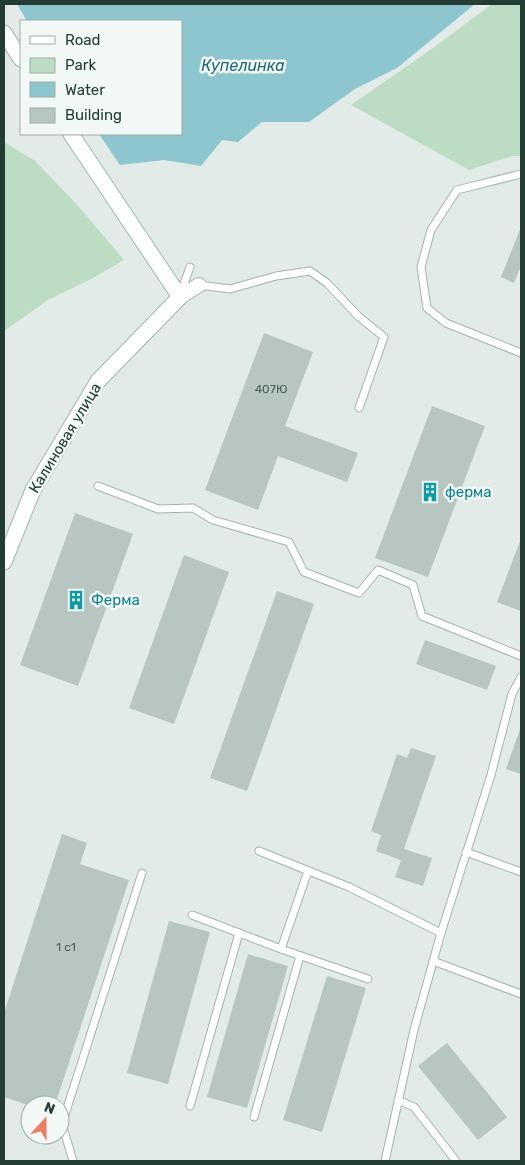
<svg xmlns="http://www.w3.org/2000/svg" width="525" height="1165" font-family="Rubik,sans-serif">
<rect width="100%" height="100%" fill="#e2ebe7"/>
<g fill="#bcdcc4">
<path d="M492 4 521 5V156H512L469 170 351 105 433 48Z"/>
<path d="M4 142 35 161 80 208 124 260 93 278 48 300 4 331Z"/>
</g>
<path fill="#8dc6ce" d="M17 4H475L397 68 355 89 309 122H262L238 142 222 140 201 166 164 160 120 165 99 134H181V21H27Z"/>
<g fill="#b7c6c0">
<path d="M521 227V266L514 283 501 277Z"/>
<path d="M264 333 313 352 285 426 358 453 347 482 278 456 258 510 205 490Z"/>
<path d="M432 406 485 426 428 577 375 558Z"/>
<path d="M75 513 133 534 78 686 20 665Z"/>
<path d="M520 541H521V611L497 602Z"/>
<path d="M184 555 229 572 174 724 129 708Z"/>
<path d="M277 591 314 604 247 791 210 778Z"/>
<path d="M425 640 496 666 487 690 416 664Z"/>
<path d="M520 729H521V774L506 769Z"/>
<path d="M411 748 436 756 404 849 432 858 423 886 395 877 401 860 376 851 381 835 371 831 397 754 407 758Z"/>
<path d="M62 834 87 843 80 864 129 880 55 1105H28L4 1097V1013Z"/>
<path d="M169 921 210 932 168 1084 127 1073Z"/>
<path d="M248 954 288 966 247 1108 207 1097Z"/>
<path d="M327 976 366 988 322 1132 283 1120Z"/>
<path d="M447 1043 507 1117 478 1140 418 1066Z"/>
</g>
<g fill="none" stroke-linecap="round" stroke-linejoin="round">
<defs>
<g id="lane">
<path d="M521 174 457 190 431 230 421 267 427 308 446 323 521 353"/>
<path d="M199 285 230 289 276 276 310 271 327 283 358 316 384 337 359 408"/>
<path d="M180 295 190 267"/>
<path d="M98 486 158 509 193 508 213 520 289 542 304 572 359 593 378 570 413 585 422 616 521 656"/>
<path d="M259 851 349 887 441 933"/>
<path d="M466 852 521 872"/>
<path d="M308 871 281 949 368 979"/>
<path d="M192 915 281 949"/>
<path d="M433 961 521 994"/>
<path d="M398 1100 414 1107 456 1161"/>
<path d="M190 1106 239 933"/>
<path d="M254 1117 300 956"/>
<path d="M73 1161 62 1124 142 873"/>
<path d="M385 1161 414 1030 441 933 491 775 512 694 521 677"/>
</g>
<path id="street" d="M180 297 199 285"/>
<g id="secondary">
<path d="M4 33 21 59"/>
<path d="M4 562 33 490 98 381 180 297 71 134"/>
</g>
</defs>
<use href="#lane" stroke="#a5b3ae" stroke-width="9"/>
<use href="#street" stroke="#a5b3ae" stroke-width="16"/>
<use href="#secondary" stroke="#a1b7ae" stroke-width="17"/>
<use href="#lane" stroke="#fff" stroke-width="7"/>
<use href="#street" stroke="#fff" stroke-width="14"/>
<use href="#secondary" stroke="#fff" stroke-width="15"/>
</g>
<defs>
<symbol id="building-bare" viewBox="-9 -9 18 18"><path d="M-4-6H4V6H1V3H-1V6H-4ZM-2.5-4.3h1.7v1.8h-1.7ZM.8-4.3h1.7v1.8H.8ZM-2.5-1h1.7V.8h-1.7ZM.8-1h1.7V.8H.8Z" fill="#0f9aa8" stroke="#f2f8f5" stroke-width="2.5" paint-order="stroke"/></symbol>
</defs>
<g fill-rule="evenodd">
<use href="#building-bare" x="416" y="478" width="28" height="28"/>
<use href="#building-bare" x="62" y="586" width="28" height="28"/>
</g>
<g text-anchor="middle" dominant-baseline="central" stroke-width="5" stroke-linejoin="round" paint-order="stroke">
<g font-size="12" fill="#485e57">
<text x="271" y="389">407Ю</text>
<text x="66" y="947">1 с1</text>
</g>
<g font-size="15" fill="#233c34" stroke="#f2f8f5">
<text transform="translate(65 438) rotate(-59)">Калиновая улица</text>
</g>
<g font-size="15" fill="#0d838f" stroke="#f2f8f5" text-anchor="start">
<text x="445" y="492">ферма</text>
<text x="91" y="600">Ферма</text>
</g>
<g font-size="16" font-style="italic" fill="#206974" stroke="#f2f8f5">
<text x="243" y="65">Купелинка</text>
</g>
</g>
<rect width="525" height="1165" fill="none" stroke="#233c34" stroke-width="10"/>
<rect x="20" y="20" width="162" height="115" fill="#f2f8f5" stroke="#9fada8"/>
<rect x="30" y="36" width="25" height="8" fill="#ffffff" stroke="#9fada8"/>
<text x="65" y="45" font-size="15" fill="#233c34">Road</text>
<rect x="30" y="58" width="25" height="15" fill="#bcdcc4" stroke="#9fada8"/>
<text x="65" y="70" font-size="15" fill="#233c34">Park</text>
<rect x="30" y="82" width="25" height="15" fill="#8dc6ce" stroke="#9fada8"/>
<text x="65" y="95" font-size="15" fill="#233c34">Water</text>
<rect x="30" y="108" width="25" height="15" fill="#b7c6c0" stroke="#9fada8"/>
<text x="65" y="120" font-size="15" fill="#233c34">Building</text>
<g transform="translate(45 1120) rotate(21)"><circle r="24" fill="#f2f8f5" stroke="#9fada8"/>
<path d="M0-4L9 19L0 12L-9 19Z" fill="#eb7f61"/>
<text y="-8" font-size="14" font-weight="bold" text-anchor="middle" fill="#233c34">N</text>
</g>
</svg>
